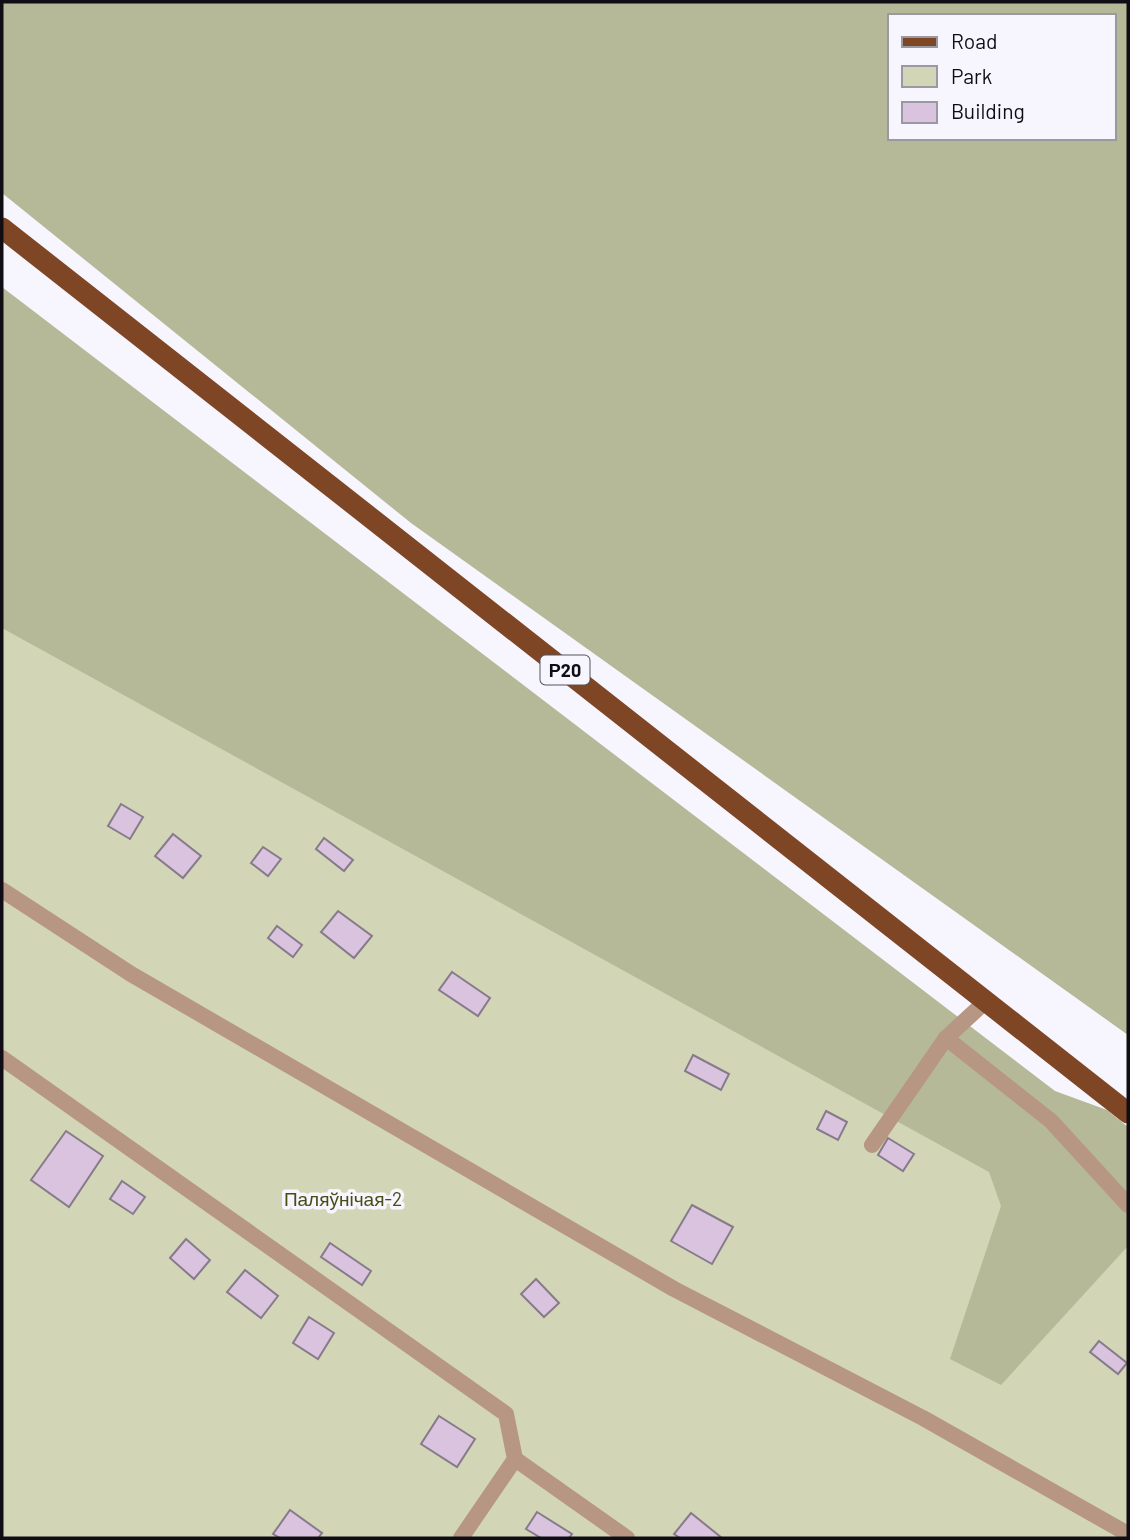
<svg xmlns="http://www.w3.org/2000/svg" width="1130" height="1540" font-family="Barlow,sans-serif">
<rect width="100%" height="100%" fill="#f7f5fd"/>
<path fill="#d2d6b7" d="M2 625 1039 1190 1128 1249V1538H2Z"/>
<g fill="#b5b998" fill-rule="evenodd">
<path d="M2 2H1128V1035L411 523 2 193ZM890 16H1114V138H890Z"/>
<path d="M2 287 1055 1091 1107 1110 1128 1127V1246L1001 1385 950 1359 1001 1206 989 1172 2 628Z"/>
</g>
<g fill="#d9c3df" stroke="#877b8a" stroke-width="2">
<path d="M121 804 143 817 130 839 108 826Z"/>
<path d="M173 834 201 856 183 878 155 856Z"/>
<path d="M324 838 353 860 344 871 316 849Z"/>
<path d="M263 847 281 859 268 876 251 863Z"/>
<path d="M338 911 372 936 354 958 321 932Z"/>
<path d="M277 926 302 945 293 957 268 938Z"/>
<path d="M452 972 490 998 478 1016 439 990Z"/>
<path d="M693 1055 729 1074 721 1090 685 1071Z"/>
<path d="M826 1111 847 1122 838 1140 817 1129Z"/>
<path d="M66 1131 103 1156 69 1207 31 1180Z"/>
<path d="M888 1138 914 1154 903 1171 878 1155Z"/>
<path d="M122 1181 145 1197 133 1214 110 1199Z"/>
<path d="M692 1205 733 1227 712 1264 671 1241Z"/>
<path d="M186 1239 210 1260 194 1279 170 1258Z"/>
<path d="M330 1243 371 1271 362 1285 321 1257Z"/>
<path d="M245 1270 278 1296 261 1318 227 1292Z"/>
<path d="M536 1279 559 1303 544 1317 521 1294Z"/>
<path d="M309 1317 334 1333 318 1359 293 1343Z"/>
<path d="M1099 1341 1127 1363 1118 1374 1090 1352Z"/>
<path d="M439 1416 475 1439 457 1467 421 1444Z"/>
<path d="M290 1510 322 1533 318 1538H280L273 1534Z"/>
<path d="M537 1512 572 1534 569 1538H541L526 1529Z"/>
<path d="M691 1513 722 1538H680L674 1534Z"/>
</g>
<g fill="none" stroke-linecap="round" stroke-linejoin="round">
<g stroke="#b79684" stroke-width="16">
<path d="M2 890 131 974 674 1289 923 1418 1128 1534"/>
<path d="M946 1038 1051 1121 1128 1205"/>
<path d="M2 1058 506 1414 515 1459 461 1538"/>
<path d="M872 1145 946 1038 986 1001"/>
<path d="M515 1459 627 1538"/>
</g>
<path stroke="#7e4625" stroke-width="21" d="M2 228 1128 1113"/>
</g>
<g text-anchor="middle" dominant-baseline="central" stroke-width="7" stroke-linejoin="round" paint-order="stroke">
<rect fill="#f7f5fd" stroke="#55535a" stroke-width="2" x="540.5" y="655.5" width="49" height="29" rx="5"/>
<g font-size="18" font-weight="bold" fill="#100e14">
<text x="565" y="670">Р20</text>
</g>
<g font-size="19" fill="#484c15" stroke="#f7f5fd">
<text x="343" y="1198">Паляўнічая-2</text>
</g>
</g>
<rect width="1130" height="1540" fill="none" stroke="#100e14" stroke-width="7"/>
<rect x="888" y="14" width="228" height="126" fill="#f7f5fd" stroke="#9b99a0" stroke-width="2"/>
<rect x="902" y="37" width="35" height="10" fill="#7e4625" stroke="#9b99a0" stroke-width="2"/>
<text x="951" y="49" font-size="21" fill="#100e14">Road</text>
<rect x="902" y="66" width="35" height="21" fill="#d2d6b7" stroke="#9b99a0" stroke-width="2"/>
<text x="951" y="84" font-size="21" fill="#100e14">Park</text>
<rect x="902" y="102" width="35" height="21" fill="#d9c3df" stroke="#9b99a0" stroke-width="2"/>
<text x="951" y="119" font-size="21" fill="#100e14">Building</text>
</svg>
